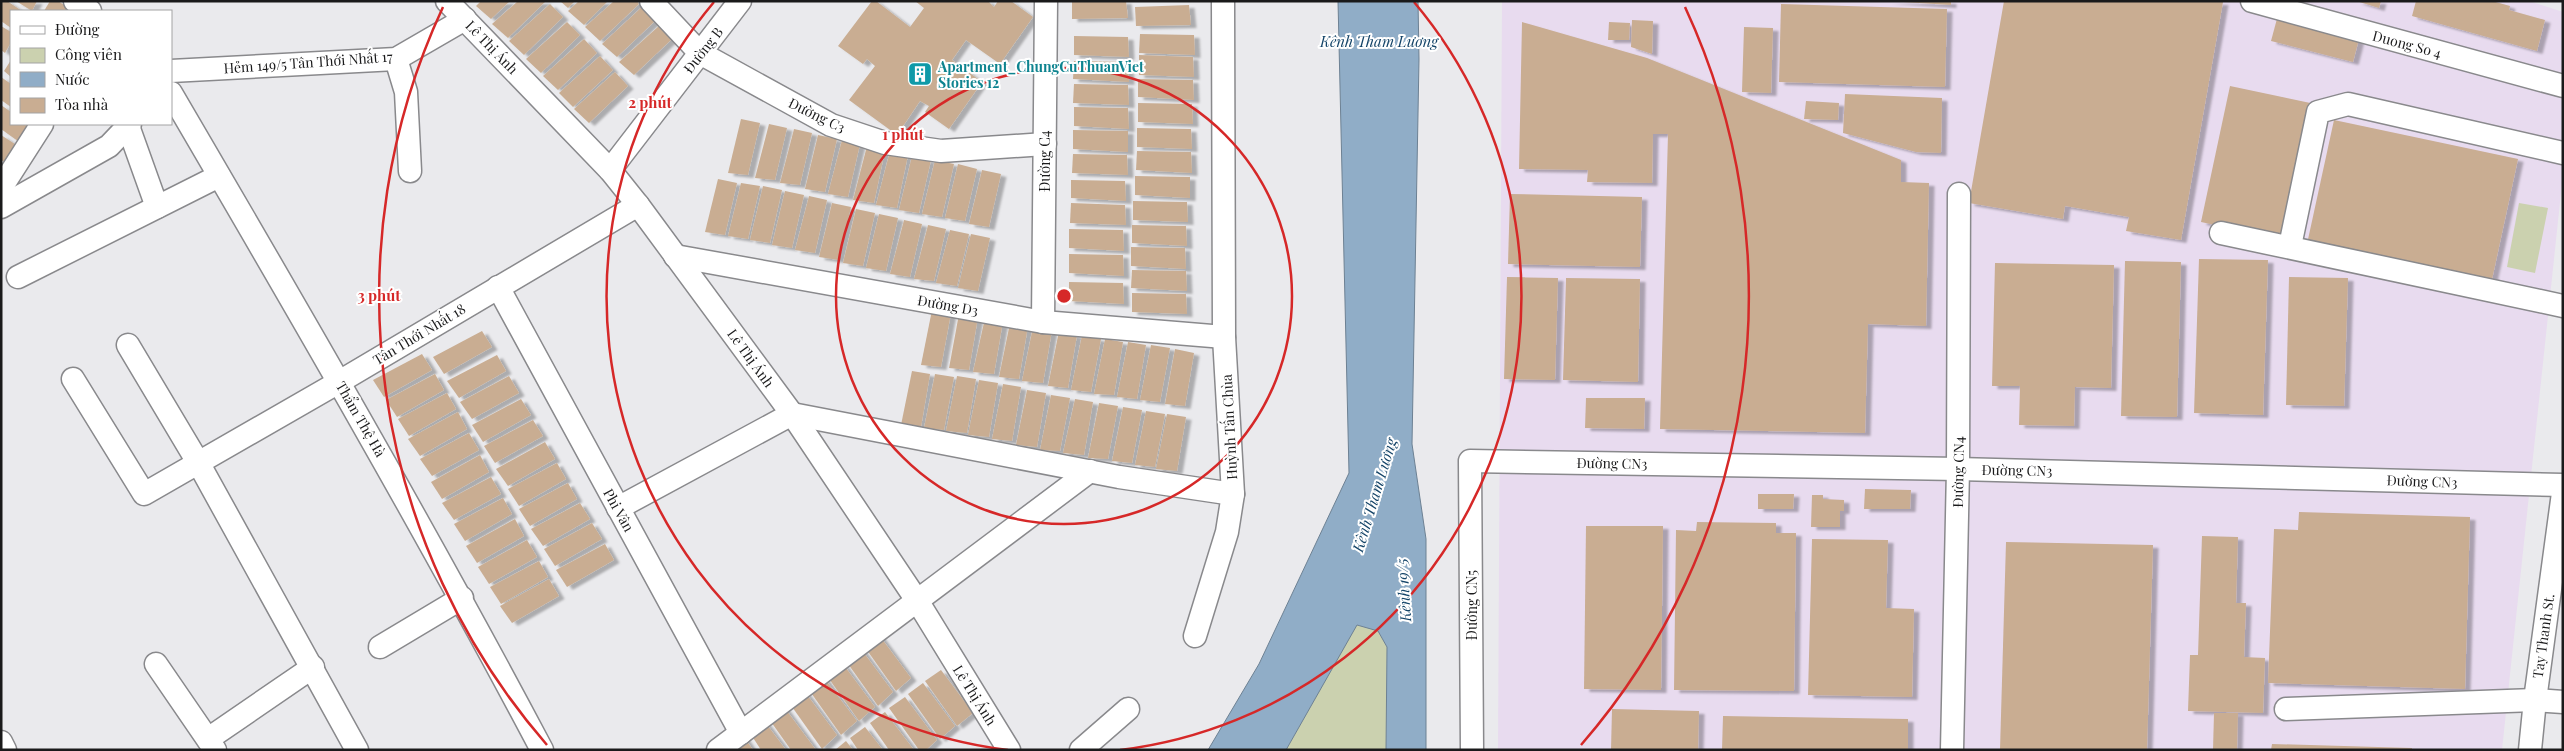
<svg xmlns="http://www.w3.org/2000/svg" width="2564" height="751" font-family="'Playfair Display',serif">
<defs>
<filter id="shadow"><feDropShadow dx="5.5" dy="3" stdDeviation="1" flood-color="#0004"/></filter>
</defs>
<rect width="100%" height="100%" fill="#eaeaed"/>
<path fill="#e8dbef" d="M1502 1H2529L2563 12V174L2502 750H1498Z"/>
<g fill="#cbd1af">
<path d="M2519 203 2548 208 2535 273 2507 267Z"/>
<path d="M1356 625 1378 630 1387 647 1386 750H1286Z"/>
</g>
<path fill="#90adc7" stroke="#6d8193" d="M1338 1H1418L1419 59 1412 444 1426 539V750H1386L1387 647 1378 631 1357 625 1286 750H1208L1259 664 1349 473Z"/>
<g fill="#c9ad92" filter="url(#shadow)">
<path d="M1 1H7L22 11H11V28L1 21Z"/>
<path d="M16 1H37L32 11Z"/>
<path d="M50 1H58L73 11H44Z"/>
<path d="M481 1H510L491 19 476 6Z"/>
<path d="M518 1H546L508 38 492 24Z"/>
<path d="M560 1H575L568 8Z"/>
<path d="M579 1H608L584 25 568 11Z"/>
<path d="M614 1H637L639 4 600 41 585 27Z"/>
<path d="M872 1H876L910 27 924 8 915 1H988L994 7 998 1H1011L1033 17 1000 64 966 40 952 60 982 82 949 129 925 112 929 106 920 101 897 135 849 100 875 66 867 59 863 64 838 46Z"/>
<path d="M1072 1H1126L1128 18 1072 19Z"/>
<path d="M1887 1H1951V5Z"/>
<path d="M2004 1 2223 2 2181 240 2126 231 2129 217 2065 206 2063 219 1969 203Z"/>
<path d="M2356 1H2381L2379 8Z"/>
<path d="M2416 1H2492L2510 6 2509 10 2545 20 2537 51 2412 16Z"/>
<path d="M550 4 563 17 524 55 509 41Z"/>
<path d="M1781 4 1947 9 1945 87 1779 82Z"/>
<path d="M1189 5 1191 25 1136 26 1135 7Z"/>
<path d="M643 6 656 20 617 57 602 44Z"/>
<path d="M2278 15 2360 35 2353 62 2271 41Z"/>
<path d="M1632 20 1653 21 1652 54 1631 47Z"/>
<path d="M567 22 580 35 541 73 526 59Z"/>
<path d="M1522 22 1647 58 1901 160V182L1929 183 1926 326 1868 324 1865 433 1660 429 1668 134H1653L1652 183 1587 182 1588 170 1519 169Z"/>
<path d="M1609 22 1630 23 1629 40H1608Z"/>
<path d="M660 25 673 38 634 75 619 62Z"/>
<path d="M1 26 11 32V42L5 53 1 50Z"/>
<path d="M1744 27 1773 28 1771 93 1742 92Z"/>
<path d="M1140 34 1194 35 1195 55 1139 53Z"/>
<path d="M1074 36 1128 37 1129 57 1074 55Z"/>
<path d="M584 39 597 53 558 90 543 76Z"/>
<path d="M1139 55 1193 57 1194 77 1139 75Z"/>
<path d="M600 56 613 70 573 107 559 93Z"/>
<path d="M11 60V77L4 71Z"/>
<path d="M1074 61 1128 62 1129 82 1073 79Z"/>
<path d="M615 72 628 86 589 123 574 109Z"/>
<path d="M1 77 11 84V107L1 100Z"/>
<path d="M1138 79 1193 80 1194 100 1138 97Z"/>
<path d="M1074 84 1128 85 1129 105 1073 103Z"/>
<path d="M2230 86 2315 104 2286 240 2201 222Z"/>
<path d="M1845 94 1942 98 1941 153 1916 152 1843 133Z"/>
<path d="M1806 101 1839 103 1838 120 1804 119Z"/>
<path d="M1138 103 1192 104 1193 124 1138 122Z"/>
<path d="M1 105 11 112V124H29L22 144 1 129Z"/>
<path d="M1074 107 1128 108 1129 129 1074 126Z"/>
<path d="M741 119 760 123 748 175 728 173Z"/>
<path d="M2334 120 2518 159 2491 284 2307 244Z"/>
<path d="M769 124 787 128 775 180 755 178Z"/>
<path d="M1137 128 1191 129 1192 149 1137 147Z"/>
<path d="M794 129 812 133 800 185 780 183Z"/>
<path d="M1073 130 1128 131V152L1073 149Z"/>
<path d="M1 135 18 146 8 164 1 160Z"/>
<path d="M818 135 837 139 825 192 805 189Z"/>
<path d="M842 140 860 144 848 197 828 194Z"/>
<path d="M867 146 885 150 874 203 853 200Z"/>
<path d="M890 151 908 155 897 208 876 205Z"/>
<path d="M1137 151 1191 152 1192 173 1136 170Z"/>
<path d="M1073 154 1127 155 1128 175 1072 173Z"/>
<path d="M912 156 931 160 919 213 899 210Z"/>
<path d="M935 160 954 164 942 217 922 214Z"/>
<path d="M958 164 977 169 965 221 945 218Z"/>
<path d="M982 170 1001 174 989 227 969 224Z"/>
<path d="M1135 176 1190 177V198L1135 195Z"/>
<path d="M718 179 737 183 725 235 705 232Z"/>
<path d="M1071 180 1125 181 1126 201 1071 198Z"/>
<path d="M741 183 760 186 748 239 728 236Z"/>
<path d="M763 186 782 190 770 243 750 240Z"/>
<path d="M785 191 804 195 792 248 772 245Z"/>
<path d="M1510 194 1642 197 1640 267 1508 264Z"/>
<path d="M809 196 827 200 815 253 795 250Z"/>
<path d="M1133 201 1187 202 1188 222 1133 220Z"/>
<path d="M832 203 851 207 839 260 819 257Z"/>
<path d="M1071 203 1125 205 1126 225 1070 223Z"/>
<path d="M856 209 875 213 863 266 843 263Z"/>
<path d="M879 214 898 218 886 271 866 268Z"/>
<path d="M904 220 922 224 910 277 890 274Z"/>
<path d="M928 225 946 229 934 281 914 279Z"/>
<path d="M1132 225 1186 226 1187 246 1132 243Z"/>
<path d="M1069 229 1123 230 1124 251 1069 248Z"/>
<path d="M950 230 969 234 957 286 936 283Z"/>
<path d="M971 234 990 238 978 291 958 288Z"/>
<path d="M1131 247 1185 248 1186 269 1131 266Z"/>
<path d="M1069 254 1123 255 1124 276 1069 273Z"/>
<path d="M2199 259 2268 260 2263 415 2194 413Z"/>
<path d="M2125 261 2181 262 2177 417 2121 416Z"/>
<path d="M1995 263 2114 265 2111 388 2075 387 2074 426 2019 425 2020 386H1992Z"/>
<path d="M1132 270 1186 271 1187 291 1131 288Z"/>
<path d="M1507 277 1558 278 1555 380 1504 379Z"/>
<path d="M2289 277 2348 278 2344 406 2286 405Z"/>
<path d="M1566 278 1640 279 1638 382 1563 380Z"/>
<path d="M1069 282 1123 283 1124 304 1069 301Z"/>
<path d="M1132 293 1186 294 1187 314 1132 312Z"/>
<path d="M932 310 951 313 941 367 921 365Z"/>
<path d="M959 314 978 317 969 370 949 368Z"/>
<path d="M985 318 1003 321 994 374 973 372Z"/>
<path d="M1010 323 1028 326 1019 379 999 377Z"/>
<path d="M1033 327 1052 330 1043 383 1022 381Z"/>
<path d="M482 331 492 347 444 374 433 357Z"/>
<path d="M1059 331 1077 335 1068 388 1048 386Z"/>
<path d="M1082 335 1101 339 1091 392 1071 390Z"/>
<path d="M1105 339 1123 342 1114 395 1094 394Z"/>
<path d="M1128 342 1146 345 1137 399 1117 397Z"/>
<path d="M1151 345 1170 348 1160 402 1140 400Z"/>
<path d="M1175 349 1194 353 1185 406 1165 404Z"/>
<path d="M422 354 432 370 384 397 373 380Z"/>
<path d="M497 355 506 371 459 398 447 381Z"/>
<path d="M912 371 930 374 921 427 901 425Z"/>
<path d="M435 374 444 390 397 417 386 400Z"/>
<path d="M935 374 954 377 944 430 924 428Z"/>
<path d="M509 376 519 393 472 419 460 402Z"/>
<path d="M957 376 976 379 967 433 946 431Z"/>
<path d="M979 380 998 383 989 437 968 435Z"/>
<path d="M1003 384 1021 387 1012 441 992 439Z"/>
<path d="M1027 390 1046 393 1037 447 1016 445Z"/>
<path d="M447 393 456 409 409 436 398 419Z"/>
<path d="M1051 395 1070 398 1060 451 1040 450Z"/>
<path d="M1586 398H1645L1644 429 1585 428Z"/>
<path d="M521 399 531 415 483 442 472 425Z"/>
<path d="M1075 399 1093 402 1084 455 1063 453Z"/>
<path d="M1099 403 1118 406 1108 459 1088 458Z"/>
<path d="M1123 407 1142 410 1132 463 1112 461Z"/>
<path d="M1146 411 1165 414 1155 467 1135 465Z"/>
<path d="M458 412 467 429 420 456 408 439Z"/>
<path d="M1167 414 1186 417 1177 471 1156 469Z"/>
<path d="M533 420 543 436 495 463 484 446Z"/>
<path d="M469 433 479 450 432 476 420 459Z"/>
<path d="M545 442 555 459 508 486 496 469Z"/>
<path d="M480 455 489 472 442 499 431 482Z"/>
<path d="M557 463 566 479 519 506 508 489Z"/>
<path d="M491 477 501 494 454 520 442 503Z"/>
<path d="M568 483 577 499 530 526 519 509Z"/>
<path d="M1865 489 1911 490 1910 509H1864Z"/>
<path d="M1758 494H1794L1793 509H1758Z"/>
<path d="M1812 495H1823V499L1844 500V511H1840V527H1811Z"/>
<path d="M503 498 512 514 465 541 454 524Z"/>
<path d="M580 503 590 519 543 546 531 529Z"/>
<path d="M2299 512 2470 517 2465 689 2268 683 2274 529 2298 530Z"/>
<path d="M515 519 524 536 477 563 466 546Z"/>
<path d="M1697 522 1776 523V533H1796L1794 691 1674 690 1676 530 1696 531Z"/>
<path d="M592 523 602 539 555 566 544 549Z"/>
<path d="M1586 526H1663L1661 690 1584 689Z"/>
<path d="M2202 536 2238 537 2236 603H2246L2244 657 2265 658 2263 713 2188 711 2190 655H2198Z"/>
<path d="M1812 539 1888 540 1886 608 1914 609 1912 697 1808 695Z"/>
<path d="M527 540 537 557 489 584 478 567Z"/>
<path d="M2006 542 2153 545 2147 750H2000Z"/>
<path d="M605 544 614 560 567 587 556 570Z"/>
<path d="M539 561 548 577 501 604 490 587Z"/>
<path d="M549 579 559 596 512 623 500 606Z"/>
<path d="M879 635 911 678 896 691 864 646Z"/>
<path d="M861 649 893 692 878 706 846 661Z"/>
<path d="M843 664 875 707 859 721 827 676Z"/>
<path d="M941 670 973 713 957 726 925 681Z"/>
<path d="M824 678 857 721 841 735 809 690Z"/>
<path d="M923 683 955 726 940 739 908 694Z"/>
<path d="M805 692 837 735 822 749 790 704Z"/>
<path d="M905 697 937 740 926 750H919L889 708Z"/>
<path d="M784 707 816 750H791L769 719Z"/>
<path d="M1612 709 1699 711 1698 750H1611Z"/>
<path d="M885 712 914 750H889L870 723Z"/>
<path d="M2214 713H2238L2237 750H2213Z"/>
<path d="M1723 716 1908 719V750H1722Z"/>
<path d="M765 722 786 750H761L750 733Z"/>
<path d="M865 727 883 750H858L850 738Z"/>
<path d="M744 737 753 750H730Z"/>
<path d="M846 741 853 750H835Z"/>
<path d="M2272 744 2412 748V750H2271Z"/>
</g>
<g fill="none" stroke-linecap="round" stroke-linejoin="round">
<defs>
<g id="minor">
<path d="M75 1 90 11"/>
<path d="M447 1 610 170 638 205 792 414 918 602 1009 750"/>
<path d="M651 1 700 53 831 125 885 143 941 151 1045 144"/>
<path d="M2252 1 2563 86"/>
<path d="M396 59 406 92 410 171"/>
<path d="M171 71 396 59 465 19"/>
<path d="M171 93C298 310 424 527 542 750"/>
<path d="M128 126 157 207"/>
<path d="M610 170 740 1"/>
<path d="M1 188 42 124"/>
<path d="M1 207 109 146 130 124"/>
<path d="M2221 233 2563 306"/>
<path d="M2290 246 2318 112 2348 104 2563 153"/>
<path d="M675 256 1043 322 1224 337"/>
<path d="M18 277 219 176"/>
<path d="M498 287 741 733"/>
<path d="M1043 322 1046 1"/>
<path d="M128 345 199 464 357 750"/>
<path d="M73 379 144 494 339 382 638 205"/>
<path d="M618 508 792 414 1119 477 1233 494"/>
<path d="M1195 636 1227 532 1233 494 1224 337 1223 1"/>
<path d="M380 647 462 598"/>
<path d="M156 664 215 750"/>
<path d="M2286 709 2535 700 2563 702"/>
<path d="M208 739 313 667"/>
<path d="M1 742 5 750"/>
<path d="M718 750 1090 471"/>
<path d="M1081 750 1128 709"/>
<path d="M1472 750 1470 461 1958 469 2563 485"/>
<path d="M1952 750 1958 469 1959 194"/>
<path d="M2530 750 2535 700 2563 493"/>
</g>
</defs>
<use href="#minor" stroke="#89898c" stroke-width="25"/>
<use href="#minor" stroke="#fff" stroke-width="22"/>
</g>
<g fill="none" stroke="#d62828" stroke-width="2.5">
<circle cx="1064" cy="296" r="228"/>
<path d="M1008 750A457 457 0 0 1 714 2M1414 2A457 457 0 0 1 1120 750"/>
<path d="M547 745A685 685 0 0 1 443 7M1685 7A685 685 0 0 1 1581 745"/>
</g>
<defs>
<symbol id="building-square" viewBox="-11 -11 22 22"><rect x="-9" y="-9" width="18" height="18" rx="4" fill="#0f9aa8" stroke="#fff"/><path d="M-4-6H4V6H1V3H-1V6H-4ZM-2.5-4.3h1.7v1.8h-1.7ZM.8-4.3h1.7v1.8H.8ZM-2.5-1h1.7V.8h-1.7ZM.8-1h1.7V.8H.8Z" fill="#fff"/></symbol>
</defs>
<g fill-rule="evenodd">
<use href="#building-square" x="906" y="60" width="28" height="28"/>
</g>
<g text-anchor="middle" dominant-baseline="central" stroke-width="4" stroke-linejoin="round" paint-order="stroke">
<g font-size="14" fill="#1a1a1b" stroke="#fff">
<text transform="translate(2407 44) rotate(15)">Duong So 4</text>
<text transform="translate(492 47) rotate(46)">Lê Thị Ánh</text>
<text transform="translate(703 50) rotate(-52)">Đường B</text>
<text transform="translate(308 62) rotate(-4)">Hẻm 149/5 Tân Thới Nhất 17</text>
<text transform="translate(817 115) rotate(26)">Đường C3</text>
<text transform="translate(1044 161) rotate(-90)">Đường C4</text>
<text transform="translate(948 305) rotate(10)">Đường D3</text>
<text transform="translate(419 334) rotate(-31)">Tân Thới Nhất 18</text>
<text transform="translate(751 358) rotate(54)">Lê Thị Ánh</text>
<text transform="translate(361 419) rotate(60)">Thẩm Thệ Hà</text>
<text transform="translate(1229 427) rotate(-93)">Huỳnh Tấn Chùa</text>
<text transform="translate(1612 463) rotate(1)">Đường CN3</text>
<text transform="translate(2017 470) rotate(1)">Đường CN3</text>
<text transform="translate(1958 472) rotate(-89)">Đường CN4</text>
<text transform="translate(2422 481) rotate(2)">Đường CN3</text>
<text transform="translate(619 510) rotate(61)">Phi Vân</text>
<text transform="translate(1471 605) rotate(-90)">Đường CN5</text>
<text transform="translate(2543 636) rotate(-82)">Tay Thanh St.</text>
<text transform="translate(975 695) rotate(58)">Lê Thị Ánh</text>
</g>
<g font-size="14" font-weight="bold" fill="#0d838f" stroke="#fff" text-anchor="start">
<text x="938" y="66">Apartment_ChungCuThuanViet<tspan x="938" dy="16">Stories 12</tspan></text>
</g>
<g font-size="15" font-style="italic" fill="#144468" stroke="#fff">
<text x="1379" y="41">Kênh Tham Lương</text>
<text transform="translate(1374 495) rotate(-73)">Kênh Tham Lương</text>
<text transform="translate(1403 590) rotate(-94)">Kênh 19/5</text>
</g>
</g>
<circle cx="1064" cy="296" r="8" fill="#d62828" stroke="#fff" stroke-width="2.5"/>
<g font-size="15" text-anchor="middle" font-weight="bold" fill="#d62828" stroke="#fff" stroke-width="4" stroke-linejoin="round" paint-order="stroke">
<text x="650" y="108">2 phút</text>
<text x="903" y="140">1 phút</text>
<text x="379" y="301">3 phút</text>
</g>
<rect width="2564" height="751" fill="none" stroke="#1a1a1b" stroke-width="5"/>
<rect x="10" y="10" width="162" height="115" fill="#ffffff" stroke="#a3a3a4"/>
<rect x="20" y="26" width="25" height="8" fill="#ffffff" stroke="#a3a3a4"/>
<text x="55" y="35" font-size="15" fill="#1a1a1b">Đường</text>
<rect x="20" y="48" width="25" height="15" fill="#cbd1af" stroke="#a3a3a4"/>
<text x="55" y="60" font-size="15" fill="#1a1a1b">Công viên</text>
<rect x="20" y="72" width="25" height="15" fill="#90adc7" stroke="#a3a3a4"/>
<text x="55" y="85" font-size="15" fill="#1a1a1b">Nước</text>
<rect x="20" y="98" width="25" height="15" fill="#c9ad92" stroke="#a3a3a4"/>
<text x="55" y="110" font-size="15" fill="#1a1a1b">Tòa nhà</text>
</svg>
